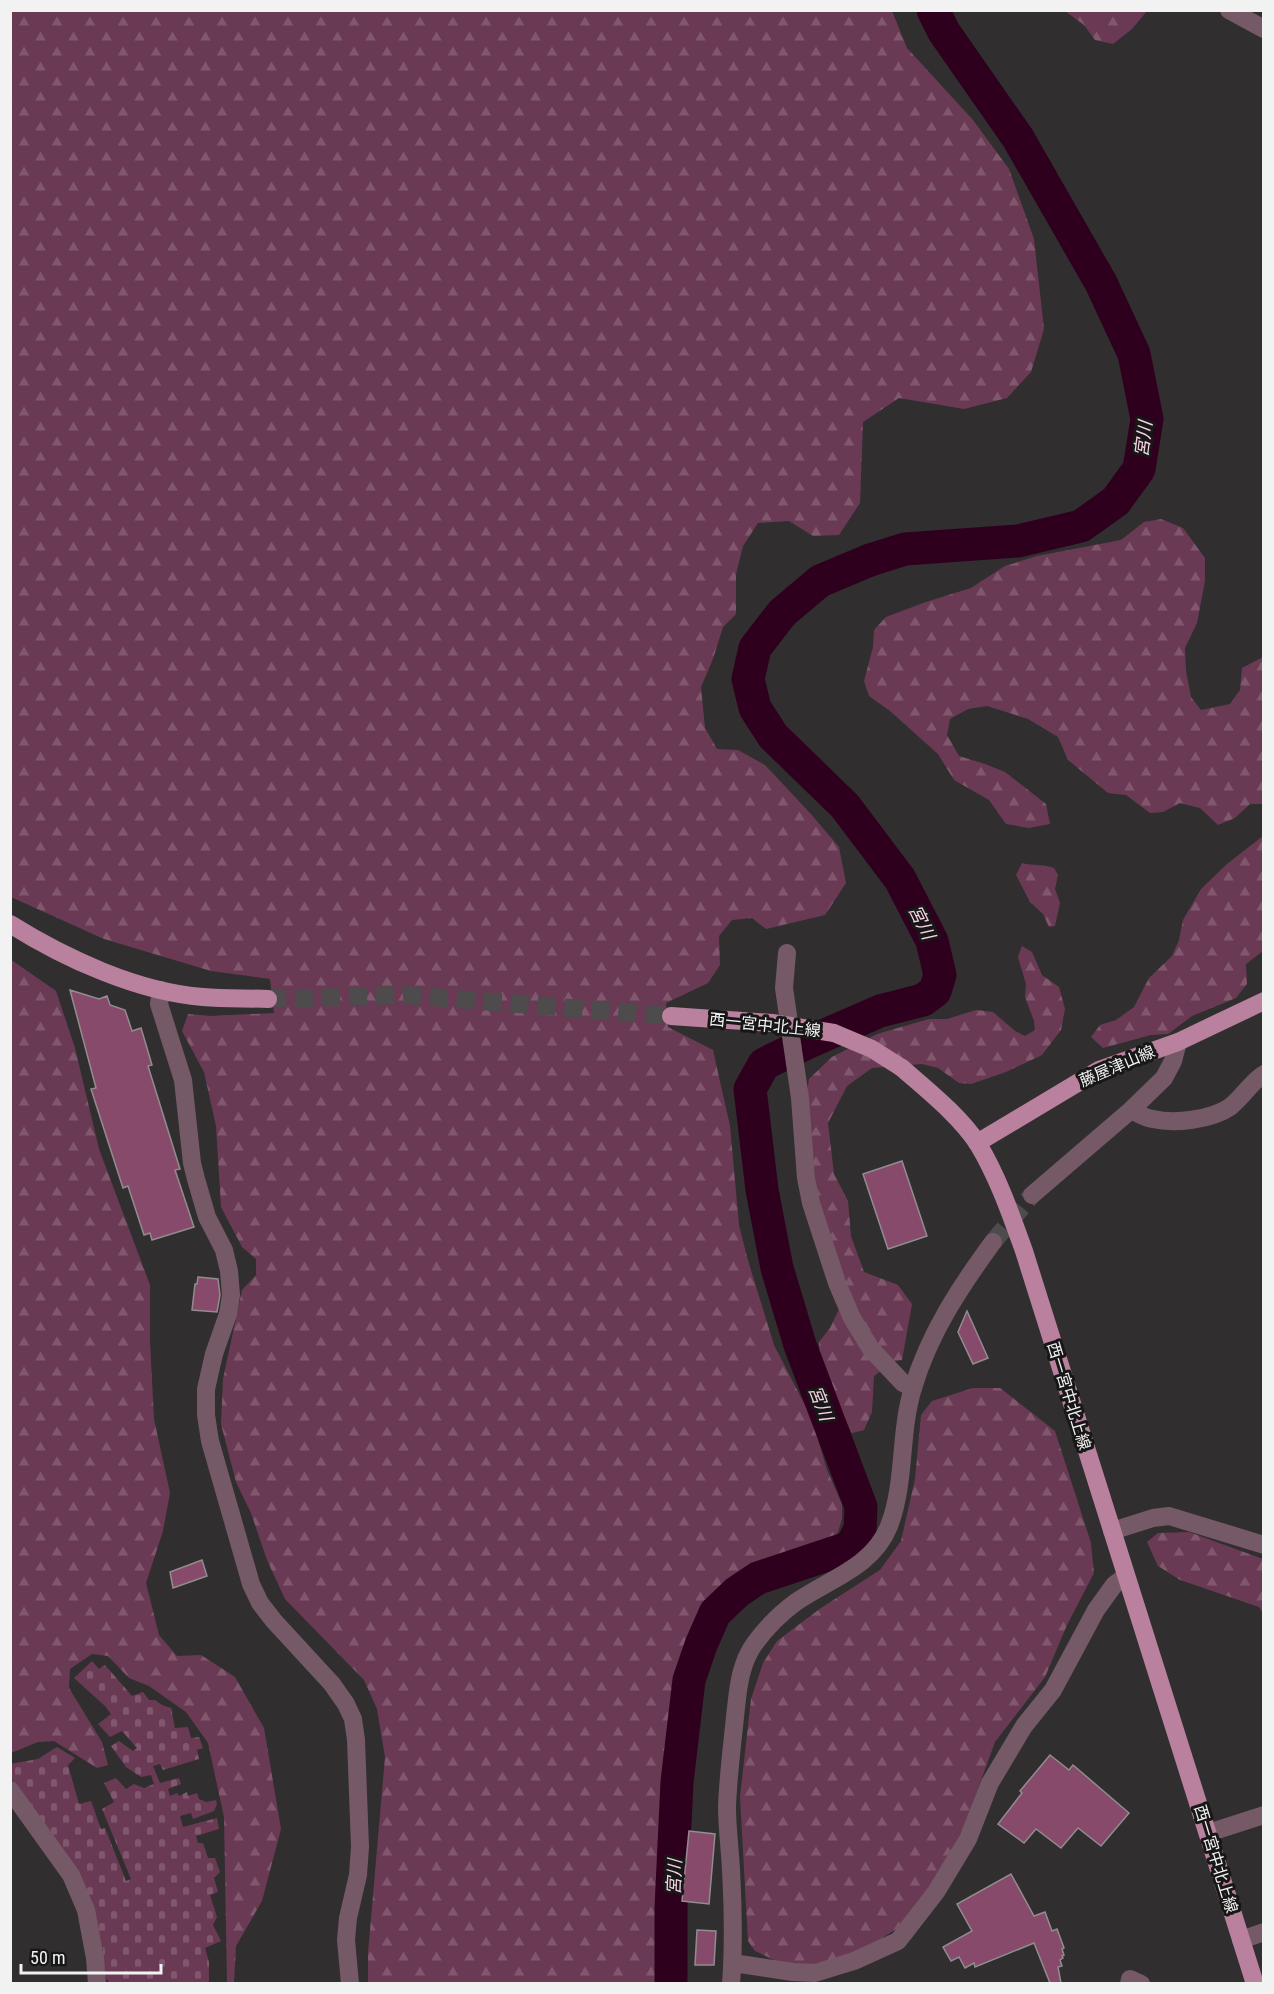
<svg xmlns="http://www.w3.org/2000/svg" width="1274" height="1994" font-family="'Roboto Condensed','Noto Sans JP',sans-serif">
<defs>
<pattern id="forest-firs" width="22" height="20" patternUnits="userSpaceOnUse" patternTransform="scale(1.5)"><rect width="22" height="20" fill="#6a3a54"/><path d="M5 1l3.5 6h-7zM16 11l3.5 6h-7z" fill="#80576d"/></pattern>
<pattern id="cemetery-stones" width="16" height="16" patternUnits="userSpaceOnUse" patternTransform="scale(1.5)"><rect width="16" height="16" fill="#6a3a54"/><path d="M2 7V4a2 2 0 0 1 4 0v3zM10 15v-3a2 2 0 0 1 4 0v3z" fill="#80576d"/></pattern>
</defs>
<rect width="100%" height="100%" fill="#312e30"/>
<g fill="url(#forest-firs)">
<path d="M11 11H892L907 48 973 120 1009 169 1034 239 1044 329 1031 372 1007 398 964 409 899 398 863 422 860 503 839 535 813 536 789 521 758 523 743 546 736 574V614L723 627 713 659 701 687 705 728 717 749 738 750 765 765 810 813 839 847 846 883 825 915 766 929 752 918 732 920 719 936 720 965 708 983 666 1003 668 1027 713 1050 730 1126 739 1225 747 1257 774 1345 812 1419 827 1470 842 1504V1519L838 1532 833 1540 825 1547 741 1576 728 1585 716 1600 681 1683 677 1698 666 1878 664 1983H368V1953L385 1757 377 1709 364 1680 285 1599 267 1560 251 1513 236 1482 221 1424 223 1379 242 1290 256 1275V1259L242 1247 221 1207 216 1126 204 1072 182 1031 188 1014 212 1016 274 1013 270 979 211 971 104 939 11 897Z"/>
<path d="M1065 11 1147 10V11L1132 29 1113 44 1095 40 1084 25Z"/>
<path d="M1161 519 1183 528 1205 558V581L1197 623 1185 648 1186 671 1191 697 1201 710 1230 704 1240 690 1242 668 1263 657V804H1250L1235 818 1218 825 1200 808 1180 803 1163 812 1150 813 1126 795 1108 793 1068 760 1058 737 1028 719 987 706 968 709 950 719 947 735 959 756 985 764 1005 772 1046 804 1050 824 1029 828 1006 824 989 800 954 780 938 754 890 711 869 696 864 681 873 647 874 630 886 617 926 602 971 588 1005 566 1037 556 1121 540 1144 522Z"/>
<path d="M1263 836V951L1246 964 1247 984 1236 998 1192 1016 1168 1034 1151 1035 1103 1048 1091 1037 1100 1025 1116 1020 1134 1007 1149 978 1172 956 1179 940 1183 920 1201 889 1227 864Z"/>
<path d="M1022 863C1033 866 1044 864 1054 868L1058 875 1055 889 1060 903 1055 926 1049 927 1043 914 1030 902 1016 875Z"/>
<path d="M1022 946 1032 952 1042 975 1059 987 1065 1009 1061 1030 1042 1055 1006 1072 971 1084 959 1083 938 1068 922 1064 872 1068 847 1086 828 1123 834 1174 848 1201 851 1236 864 1272 898 1285 912 1304 902 1360 893 1361 874 1376 872 1412 864 1430 852 1433 819 1367V1342L830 1328 847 1293 818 1203 806 1097 809 1079 832 1057 877 1034 929 1019H947L976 1010 993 1012 1015 1031 1025 1036 1035 1030 1034 1021 1025 997 1026 984 1018 957Z"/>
<path d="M10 959 56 991 75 1048 99 1149 150 1285V1341L154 1419 170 1493 163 1531 146 1583 159 1635 177 1656 201 1655 235 1677 264 1728 281 1829 262 1901 236 1946 234 1983H227L224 1817 208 1743 186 1712 149 1686 129 1678 108 1656 92 1654 70 1669 69 1688 102 1742 108 1765 97 1768 54 1741 38 1742 11 1753Z"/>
<path d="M973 1388H1000L1055 1431 1091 1543 1094 1573 1067 1625 1045 1677 995 1742 964 1827 937 1877 917 1905 896 1929 870 1946 841 1957 811 1965 780 1963 755 1951 748 1941 740 1797 751 1699 763 1663 777 1641 821 1608 880 1570 901 1541 915 1479 921 1415 932 1401Z"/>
<path d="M1189 1532 1263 1559V1613L1259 1607 1180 1580 1158 1566 1147 1542 1158 1533Z"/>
</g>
<path fill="url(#cemetery-stones)" d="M92 1661 99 1669 105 1665 132 1696 143 1692 149 1700H155L162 1705 171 1708 175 1728 188 1727 191 1738 199 1737 203 1748 197 1750 199 1759 163 1770 160 1764 153 1766 160 1783 179 1778 181 1784 168 1789 170 1796 177 1793 179 1796 187 1792 188 1796 197 1793 199 1799 206 1802 216 1800 217 1804 214 1811 193 1819 191 1813 180 1816 183 1827 217 1818 219 1829 196 1836 198 1843H203L208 1858H215L220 1872 214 1878 218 1892 210 1895 217 1917 213 1925 221 1941 205 1948 209 1962V1983L111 1984 107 1980 101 1968 103 1950 94 1919 24 1797 11 1778 10 1764 38 1759 57 1747 75 1758 68 1765 79 1804 91 1801 101 1829 105 1828 126 1881 131 1879 102 1809 114 1802 104 1783 116 1778 126 1789 134 1784 144 1788 154 1784 151 1775 141 1777 126 1767 111 1746 119 1741 133 1751 137 1748 122 1731 110 1737 98 1724 111 1714 105 1706 74 1678Z"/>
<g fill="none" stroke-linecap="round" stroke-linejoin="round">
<path stroke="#2f001d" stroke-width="33" d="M671 1984V1908L677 1782 689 1680 701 1645 715 1613 737 1592 758 1578 851 1547 860 1529 861 1507 800 1345 777 1268 762 1190 750 1089 764 1064 807 1043 880 1011 923 1000 935 991 940 975 932 941 900 879 845 806 773 736 755 708 748 679 755 648 782 613 820 581 870 560 905 549 1018 541 1081 526 1116 501 1139 469 1147 419 1134 354 1101 283 1018 138 944 32 933 10"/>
</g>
<g fill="#874a6b" stroke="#918d8f" stroke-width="1.5">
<path d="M70 990 99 999 107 996 110 1005 125 1010 132 1031 141 1028 152 1065 148 1066 180 1169 175 1170 194 1227 152 1240 150 1233 144 1235 128 1186 123 1188 91 1089 96 1088Z"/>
<path d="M902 1161 927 1236 888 1249 863 1174Z"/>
<path d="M198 1277 218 1279 220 1295 217 1312 192 1310 195 1284H197Z"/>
<path d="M967 1311 988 1358 973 1364 958 1332Z"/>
<path d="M202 1560 207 1576 173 1588 170 1572Z"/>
<path d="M1050 1755 1069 1770 1073 1765 1129 1813 1101 1846 1078 1828 1061 1848 1036 1829 1024 1843 998 1824 1022 1793 1020 1791Z"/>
<path d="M689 1831 715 1834 709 1904 682 1901Z"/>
<path d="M1011 1874 1034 1916 1045 1912 1052 1931 1057 1929 1064 1948 1062 1949 1064 1955 1062 1956 1063 1958 1060 1960 1062 1966 1058 1967 1061 1983H1050L1034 1943 975 1967 974 1963 965 1968 959 1957 951 1961 943 1947 972 1931 957 1904Z"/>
<path d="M697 1930 716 1931 714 1965H695Z"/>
</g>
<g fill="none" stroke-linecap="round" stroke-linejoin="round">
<path stroke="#4e4b4d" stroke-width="18" stroke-dasharray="18 9" stroke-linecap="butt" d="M993 1242 1032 1195"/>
<path stroke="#4e4b4d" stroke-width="18" stroke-dasharray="18 9" stroke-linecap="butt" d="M268 999 405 995 671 1016"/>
<g stroke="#755967" stroke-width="18">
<path d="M1229 10 1264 29"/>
<path d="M787 953 784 988 800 1098 806 1178 811 1203 837 1283 852 1318 871 1349 903 1383 913 1388"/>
<path d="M161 990 159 1004 183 1080 192 1163 196 1179 207 1217 224 1250 229 1271 231 1295 228 1314 214 1354 206 1389V1415L210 1441 251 1584 260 1603 274 1621 332 1684 346 1704 353 1719 356 1740 360 1847 358 1875 348 1918 346 1940 350 1984"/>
<path d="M1131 1110C1138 1113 1145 1118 1153 1119 1174 1124 1211 1120 1230 1107 1243 1097 1250 1083 1264 1074"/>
<path d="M1032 1195 1131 1110 1164 1078 1173 1061 1178 1042"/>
<path d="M1112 1531 1153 1518 1169 1516 1264 1545"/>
<path d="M10 1790 71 1875 86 1910 95 1958 97 1984"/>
<path d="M1208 1833 1264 1815"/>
<path d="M1241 1940 1264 1932"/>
<path d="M733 1963 793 1972 815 1973 854 1961 898 1941 936 1892 968 1839 990 1783 1024 1726 1053 1690 1096 1610 1114 1585 1126 1576"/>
<path d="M731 1984C734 1946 733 1908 731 1870 730 1849 727 1828 727 1807 728 1777 732 1747 735 1717 738 1691 739 1665 755 1643 766 1628 781 1613 796 1602 829 1579 873 1567 889 1526 906 1482 899 1433 913 1388 929 1334 960 1287 993 1242"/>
<path d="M1129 1984 1130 1979 1141 1984"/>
</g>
<g stroke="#b9819e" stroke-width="18">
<path d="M10 924C66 959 138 992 203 997 225 999 246 998 268 999"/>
<path d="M902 1068C927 1090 960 1116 978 1144 998 1177 1011 1215 1024 1251L1255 1984"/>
<path d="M977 1143 1099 1070 1178 1042 1264 1001"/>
</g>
<path stroke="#b9819e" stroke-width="18" d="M671 1016 772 1023 834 1033 872 1049 902 1068"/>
</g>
<g text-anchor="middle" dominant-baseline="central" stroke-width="6" stroke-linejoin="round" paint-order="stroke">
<g font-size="16" fill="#f3f2f2" stroke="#181717">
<text transform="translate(765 1025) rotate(6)">西一宮中北上線</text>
<text transform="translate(1117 1066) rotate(-23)">藤屋津山線</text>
<text transform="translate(1069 1396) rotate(73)">西一宮中北上線</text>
<text transform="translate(1216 1859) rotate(73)">西一宮中北上線</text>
</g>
<g font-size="18" font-style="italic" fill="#f8d2e5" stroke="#181717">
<text transform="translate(1143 439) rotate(-83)">宮川</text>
<text transform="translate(922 922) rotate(64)">宮川</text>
<text transform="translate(821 1403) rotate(69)">宮川</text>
<text transform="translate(674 1877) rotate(-88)">宮川</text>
</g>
</g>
<rect width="1274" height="1994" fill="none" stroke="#f3f2f2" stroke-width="24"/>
<path d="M21 1964v9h140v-9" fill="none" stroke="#f3f2f2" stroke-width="3"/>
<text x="30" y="1964" font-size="18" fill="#f3f2f2" stroke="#181717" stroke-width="4.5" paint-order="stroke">50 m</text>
</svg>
